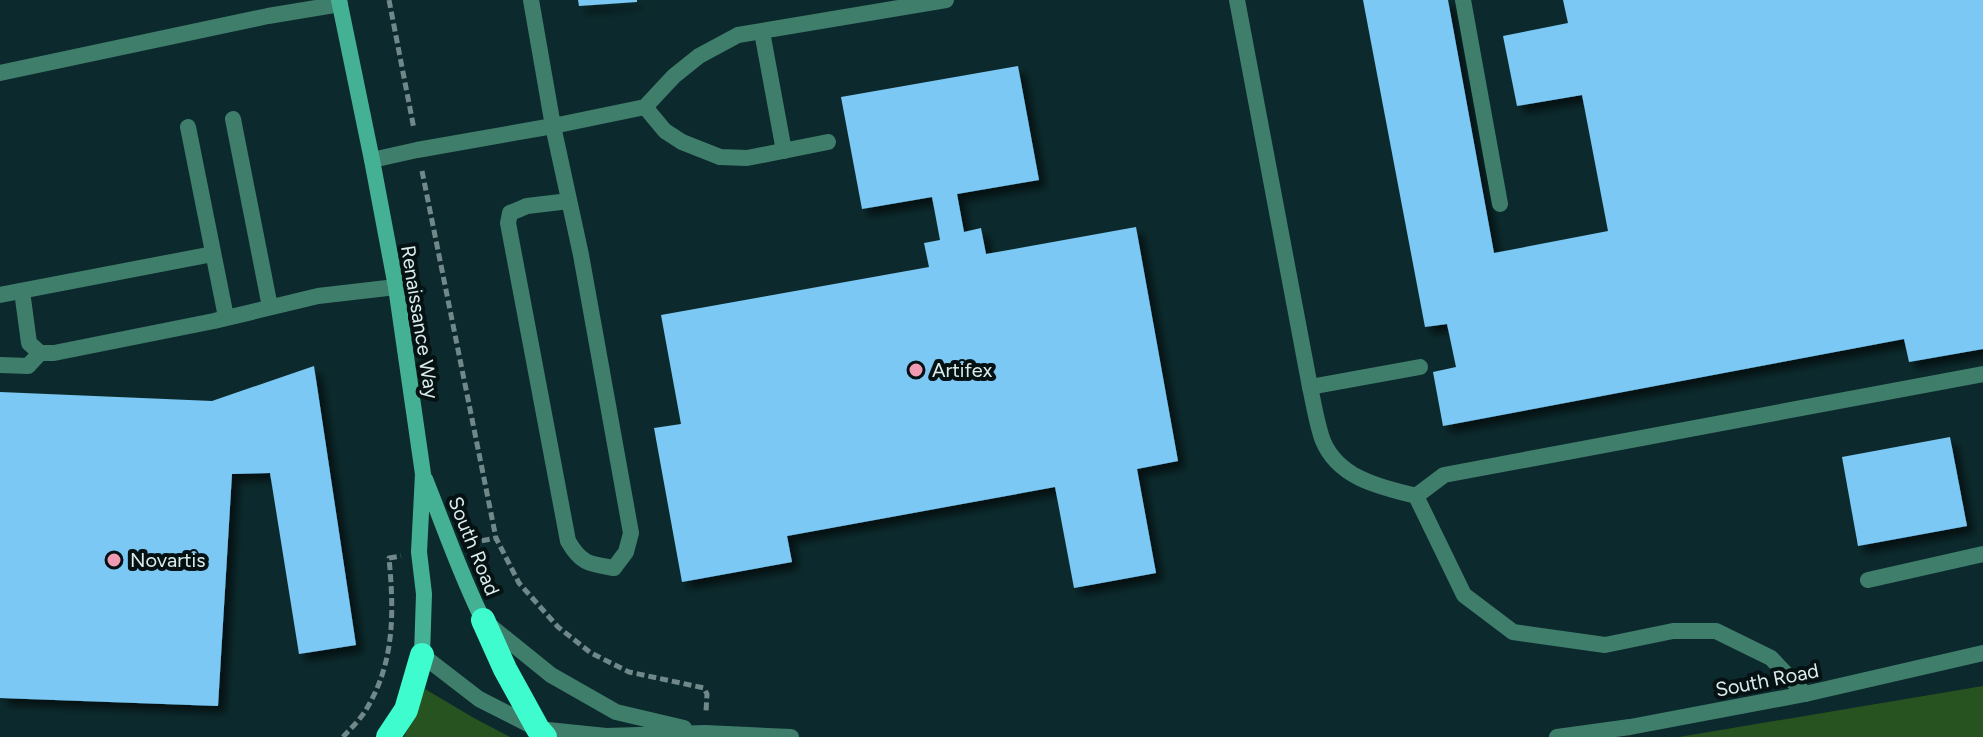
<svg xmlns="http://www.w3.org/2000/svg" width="1983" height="737" font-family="Figtree,sans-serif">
<defs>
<filter id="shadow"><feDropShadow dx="7" dy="7" stdDeviation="4" flood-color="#0009"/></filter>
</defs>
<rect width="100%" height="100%" fill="#0c2a2d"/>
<g fill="#265320">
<path d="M1983 686V737H1679Z"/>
<path d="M425 689 474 718 510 737H404Z"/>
</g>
<g fill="#7bc8f4" filter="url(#shadow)">
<path d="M578 0H637V2L579 6Z"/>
<path d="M1363 0H1448L1494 253 1608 231 1582 95 1517 106 1503 36 1568 23 1563 0H1983V349L1909 362 1904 339 1443 426 1433 372 1456 367 1447 324 1425 327Z"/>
<path d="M1018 66 1039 180 957 194 964 232 981 228 986 254 1136 227 1178 461 1137 469 1156 573 1074 588 1055 487 787 536 792 562 682 582 654 428 681 424 661 315 929 267 924 243 940 240 932 197 862 209 841 97Z"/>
<path d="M314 366 356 645 299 654 270 473 232 474 218 706 0 698V392L212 401Z"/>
<path d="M1950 437 1967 526 1858 546 1842 457Z"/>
</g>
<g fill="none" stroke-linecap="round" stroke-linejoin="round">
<g stroke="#70888a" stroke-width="5" stroke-dasharray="8 4" stroke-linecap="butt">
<path d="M389 0 414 129"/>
<path d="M422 171 496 538 519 583 558 627 591 653 629 672 704 688 707 694 706 712"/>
<path d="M470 543 496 538"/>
<path d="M343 737C351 728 361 719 367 708 395 661 394 611 389 558L401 556"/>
</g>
<g stroke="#407e6c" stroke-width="16">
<path d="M531 0 553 126 581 255 631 533 626 552 614 568C590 564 581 564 568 541L508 223 510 213 527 206 569 201"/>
<path d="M1237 0 1310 387C1314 405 1317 425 1323 441 1339 479 1381 487 1416 496"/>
<path d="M1463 0 1500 204"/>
<path d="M762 32 784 151"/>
<path d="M0 73 268 16 340 4"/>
<path d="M645 107 665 131 682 142 720 157 747 158 828 142"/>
<path d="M233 119 270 307"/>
<path d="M188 127 226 317"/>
<path d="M372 160 417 150 553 126 645 107 674 76 699 56 738 35 946 0"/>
<path d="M22 291 29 343 40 353H54L214 321 318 296 396 287"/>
<path d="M0 295 213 254"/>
<path d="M0 365 28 366 40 353"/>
<path d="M1310 387 1420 367"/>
<path d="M1416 496 1444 475 1983 374"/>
<path d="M1416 496 1464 595 1513 632 1605 645 1673 631H1716L1771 658 1805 694"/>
<path d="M1868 580 1983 554"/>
</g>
<g stroke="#407e6c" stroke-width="16">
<path d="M489 625 551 675 616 712 684 728"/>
<path d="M422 655 479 699 538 729 606 736 705 733 791 737"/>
<path d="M1557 737 1630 727 1805 694 1983 653"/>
</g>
<g stroke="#45b194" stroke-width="16">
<path d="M339 0 372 160 396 287 423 474 419 552 424 594 422 655"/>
<path d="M425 479C444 526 460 574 483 620"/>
</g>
<g stroke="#3ffccf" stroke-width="24">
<path d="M483 620 505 669 538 729 545 737"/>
<path d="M388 737 406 710 422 655"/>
</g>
</g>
<g fill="#f09ab4" stroke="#051112" stroke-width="3">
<circle cx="916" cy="370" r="8"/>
<circle cx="114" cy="560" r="8"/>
</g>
<g text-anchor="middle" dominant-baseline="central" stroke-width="8" stroke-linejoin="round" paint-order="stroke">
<g font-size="20" fill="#dbeced" stroke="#051112">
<text transform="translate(420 322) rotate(81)">Renaissance Way</text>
<text transform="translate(474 546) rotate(68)">South Road</text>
<text transform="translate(1767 680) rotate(-11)">South Road</text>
</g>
<g font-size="20" fill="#dbeced" stroke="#051112" text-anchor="start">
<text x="932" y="370">Artifex</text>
<text x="130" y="560">Novartis</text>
</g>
</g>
</svg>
